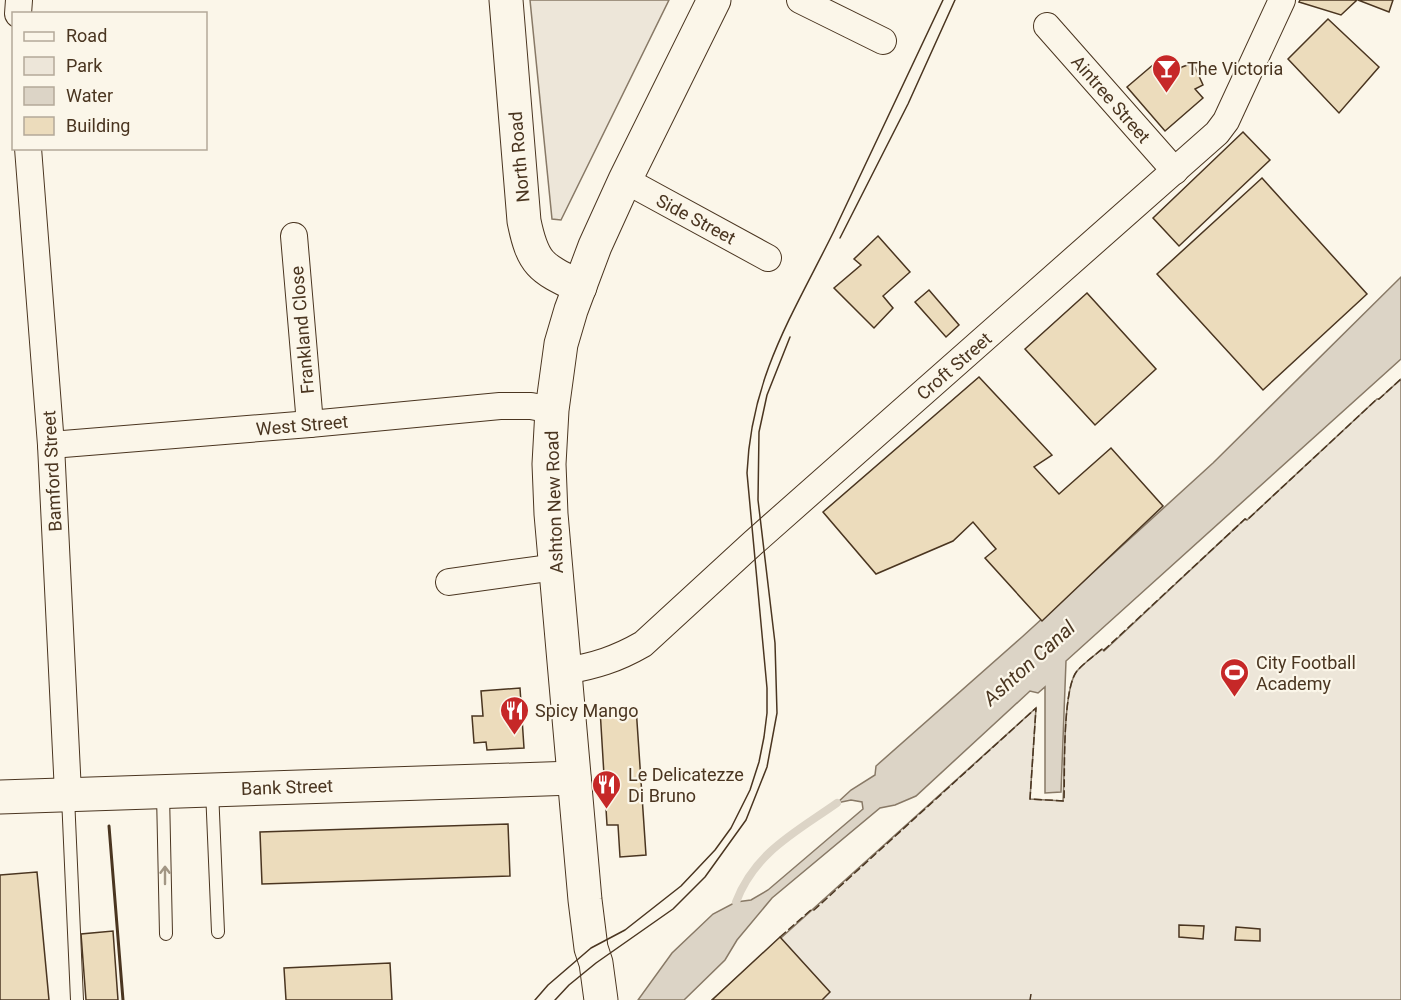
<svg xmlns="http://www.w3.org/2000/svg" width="1401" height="1000" font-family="Roboto,sans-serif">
<rect width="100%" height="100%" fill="#fbf6e9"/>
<g fill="#ede6d9" stroke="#887966" stroke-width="1.5">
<path d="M530 0H669L561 220 552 219Z"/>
<path d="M1401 379V1000H712L1036 708 1030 799 1063 801C1065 775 1062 689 1077 671 1084 663 1094 656 1102 649L1104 651 1245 519 1247 520 1377 399H1379Z"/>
</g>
<path fill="#dcd4c6" stroke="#887966" stroke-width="1.5" d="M1401 277V359L1066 661 1061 792 1045 793V687L1038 693 1030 691 916 796 895 805 880 808 772 898 737 940 725 960 684 1000H638L672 953 713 914 736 902 751 900 768 890 863 809 862 802 851 800 837 803 851 790 875 775 876 766 1022 637 1213 463Z"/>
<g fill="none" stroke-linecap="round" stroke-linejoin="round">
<path stroke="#dcd4c6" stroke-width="8" d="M736 902C755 852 796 832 837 803"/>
</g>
<g fill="#ecdcbc" stroke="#4a3520" stroke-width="1.5">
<path d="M1300 0H1357L1341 15 1299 2Z"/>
<path d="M1358 0H1393L1389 12Z"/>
<path d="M1328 19 1379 67 1339 113 1288 59Z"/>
<path d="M1193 63 1203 85 1195 89 1203 98 1165 131 1127 87 1154 64 1167 80 1182 67Z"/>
<path d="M1243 132 1270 160 1179 246 1153 218Z"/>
<path d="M1262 178 1367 294 1263 390 1157 274Z"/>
<path d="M878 236 910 272 883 296 893 308 874 328 834 288 861 265 854 259Z"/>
<path d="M929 290 959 325 946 337 915 302Z"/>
<path d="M1087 293 1156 369 1095 425 1025 349Z"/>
<path d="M979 377 1052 455 1034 467 1059 494 1111 448 1163 506 1042 621 985 558 996 549 973 522 953 541 876 574 823 512Z"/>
<path d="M520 688 524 748 487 750 486 742 474 743 472 716H483L481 691Z"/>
<path d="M636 707 646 855 620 857 618 825H607L600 709Z"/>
<path d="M508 824 510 876 262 884 260 832Z"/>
<path d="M37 872 49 1000H0V875Z"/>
<path d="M1179 925 1204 926 1203 939 1179 937Z"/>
<path d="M1236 927 1260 929V941L1235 940Z"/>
<path d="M113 931 118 1000H86L81 934Z"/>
<path d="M780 937 830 992 822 1000H712Z"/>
<path d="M390 963 392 1000H286L284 968Z"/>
</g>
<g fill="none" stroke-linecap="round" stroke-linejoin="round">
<defs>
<g id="lane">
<path d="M212 790 218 932"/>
<path d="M163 794 166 934"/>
<path d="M68 797 77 1000"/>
</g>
<g id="street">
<path d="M800 0 883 41"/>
<path d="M18 14 19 0"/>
<path d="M1047 26 1175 171"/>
<path d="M28 148 51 445 68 793"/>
<path d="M625 180 768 258"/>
<path d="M294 236 310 424"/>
<path d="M51 445 310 424 500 406H531L552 410"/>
<path d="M449 582 556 567"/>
<path d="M565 671C595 666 617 659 643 644L753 543 1217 133 1226 121 1282 0"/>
</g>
<g id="secondary">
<path d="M506 0 524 221C533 265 541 268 580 287"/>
<path d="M0 797 574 778"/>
</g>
<path id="primary" d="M601 1000 596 963 591 948 585 900 551 514 549 464 552 410 561 344 571 310 595 246 625 180 714 0"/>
</defs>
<use href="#lane" stroke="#4a3520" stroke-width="14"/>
<use href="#street" stroke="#4a3520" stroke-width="28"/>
<use href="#secondary" stroke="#4a3520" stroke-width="35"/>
<use href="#primary" stroke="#4a3520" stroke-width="35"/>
<use href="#lane" stroke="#fbf6e9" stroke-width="12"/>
<use href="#street" stroke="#fbf6e9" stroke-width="26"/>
<use href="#secondary" stroke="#fbf6e9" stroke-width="33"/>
<use href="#primary" stroke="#fbf6e9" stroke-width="33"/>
<g stroke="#4a3520" stroke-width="1.5">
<path d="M840 238 908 104 955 0"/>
<path d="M535 1000 548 985 591 948 625 930 681 886 715 850 731 828 750 790 759 762 764 737 767 713V688L747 473C751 377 793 314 834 231 871 154 907 77 943 0"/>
<path d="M555 1000 569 985 596 963 673 909 705 877 746 820 767 767 777 713 775 643 758 500 759 432 767 395 790 337"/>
</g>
<g stroke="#4a3520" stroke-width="1.5" stroke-dasharray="8 3" stroke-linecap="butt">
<path d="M780 937 812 909 814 910 1036 708 1030 799 1064 801C1065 775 1062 689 1077 671 1084 663 1094 656 1102 649L1103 651 1245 519 1247 520 1377 399H1379L1401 379"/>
<path d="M1030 1000 1031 994"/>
</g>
<path stroke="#4a3520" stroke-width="3" d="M109 826 123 1000"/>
</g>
<defs><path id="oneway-shaft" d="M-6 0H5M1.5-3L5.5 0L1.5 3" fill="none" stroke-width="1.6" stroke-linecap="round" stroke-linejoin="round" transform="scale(1.5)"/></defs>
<use stroke="#a29684" href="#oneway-shaft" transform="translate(165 875) rotate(-90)"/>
<defs>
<symbol id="bar-pin" viewBox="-11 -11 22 30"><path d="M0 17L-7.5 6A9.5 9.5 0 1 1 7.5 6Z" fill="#c62828" stroke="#fbf6e9"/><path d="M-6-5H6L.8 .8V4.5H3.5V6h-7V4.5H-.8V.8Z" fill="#fff"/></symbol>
<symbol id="stadium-pin" viewBox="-11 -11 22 30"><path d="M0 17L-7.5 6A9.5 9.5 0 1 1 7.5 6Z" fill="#c62828" stroke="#fbf6e9"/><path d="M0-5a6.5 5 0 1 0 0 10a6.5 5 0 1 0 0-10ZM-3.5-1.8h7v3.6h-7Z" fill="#fff"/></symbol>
<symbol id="restaurant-pin" viewBox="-11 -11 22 30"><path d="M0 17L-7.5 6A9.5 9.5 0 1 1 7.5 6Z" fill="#c62828" stroke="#fbf6e9"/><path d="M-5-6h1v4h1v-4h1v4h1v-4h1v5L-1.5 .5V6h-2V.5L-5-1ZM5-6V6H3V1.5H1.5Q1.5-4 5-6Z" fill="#fff"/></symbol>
</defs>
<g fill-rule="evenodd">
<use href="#bar-pin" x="1150" y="52" width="33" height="45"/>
<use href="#stadium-pin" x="1218" y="656" width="33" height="45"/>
<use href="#restaurant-pin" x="498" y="694" width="33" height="45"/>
<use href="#restaurant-pin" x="590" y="768" width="33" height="45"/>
</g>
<g text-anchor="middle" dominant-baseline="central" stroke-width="4.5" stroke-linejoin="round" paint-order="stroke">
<g font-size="18" fill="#4a3520" stroke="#fbf6e9" text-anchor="start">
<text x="1187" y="68">The Victoria</text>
<text x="1256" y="662">City Football<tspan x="1256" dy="21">Academy</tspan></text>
<text x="535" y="710">Spicy Mango</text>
<text x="628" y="774">Le Delicatezze<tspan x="628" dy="21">Di Bruno</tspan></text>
</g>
<g font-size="18" fill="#4a3520" stroke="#fbf6e9">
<text transform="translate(1111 99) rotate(49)">Aintree Street</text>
<text transform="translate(519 157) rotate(-95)">North Road</text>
<text transform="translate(696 219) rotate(28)">Side Street</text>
<text transform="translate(302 330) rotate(-95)">Frankland Close</text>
<text transform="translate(954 366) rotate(-41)">Croft Street</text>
<text transform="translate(302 425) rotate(-5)">West Street</text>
<text transform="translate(52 471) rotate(-93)">Bamford Street</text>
<text transform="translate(554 502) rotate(-92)">Ashton New Road</text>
<text transform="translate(287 787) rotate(-2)">Bank Street</text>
</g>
<g font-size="20" font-style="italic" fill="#4a3520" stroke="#fbf6e9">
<text transform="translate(1029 663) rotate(-42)">Ashton Canal</text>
</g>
</g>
<rect x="12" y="12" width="195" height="138" fill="#fbf6e9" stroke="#b4a999" stroke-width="1.5"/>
<rect x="24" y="32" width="30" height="9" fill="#fbf6e9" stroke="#b4a999" stroke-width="1.5"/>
<text x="66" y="42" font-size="18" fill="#4a3520">Road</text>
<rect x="24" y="57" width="30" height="18" fill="#ede6d9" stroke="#b4a999" stroke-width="1.5"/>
<text x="66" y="72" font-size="18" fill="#4a3520">Park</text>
<rect x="24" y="87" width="30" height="18" fill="#dcd4c6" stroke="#b4a999" stroke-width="1.5"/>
<text x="66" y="102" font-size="18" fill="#4a3520">Water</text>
<rect x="24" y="117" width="30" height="18" fill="#ecdcbc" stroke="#b4a999" stroke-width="1.5"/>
<text x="66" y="132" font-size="18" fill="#4a3520">Building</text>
</svg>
